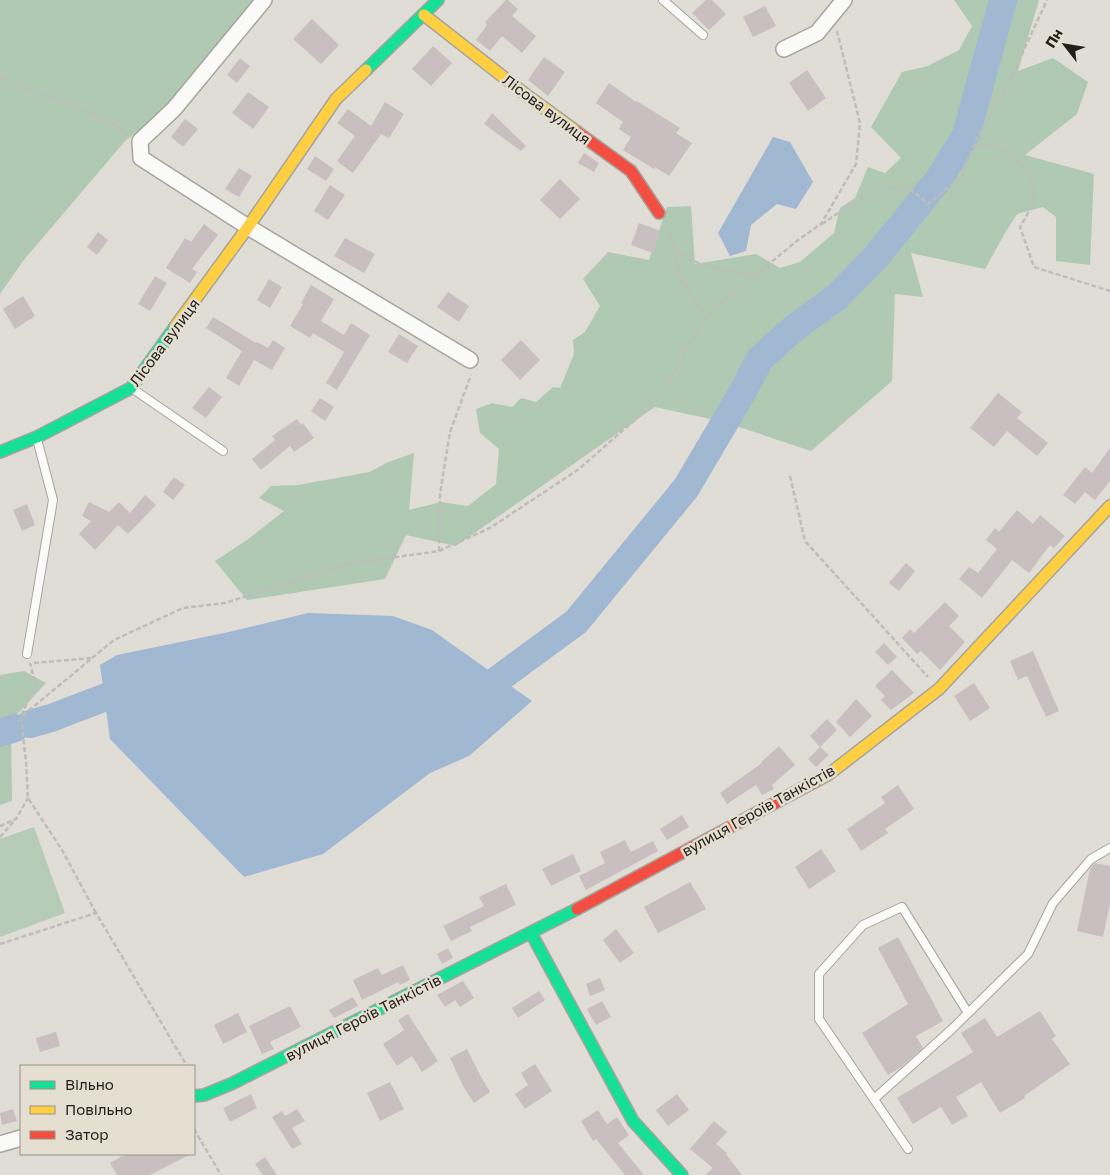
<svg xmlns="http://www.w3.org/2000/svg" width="1110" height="1175" font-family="'Golos Text',sans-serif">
<rect width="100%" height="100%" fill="#e0ddd6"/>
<path fill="#b6ccb7" d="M34 827 65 913 0 937V839Z"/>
<g fill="#b0c9b2">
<path d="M0 0H257L185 95 125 141 23 261 0 294Z"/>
<path d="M954 0H1039L1018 71 1053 58 1088 82 1077 114 1025 155 1094 174 1090 265 1056 261V217L1043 207 1017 214 1005 233 985 269 911 253 923 297 895 294 892 381 811 451 724 422 655 407 456 546 406 535 385 579 247 600 215 561 247 540 284 511 259 498 271 486 298 485 370 472 386 463 414 453 409 510 441 502 468 506 496 484 499 449 480 433 476 409 492 403 512 407 521 398 536 402 553 387 560 388 574 354 573 340 585 332 600 306 583 279 608 252 649 260 667 207 691 206 695 264 756 254 780 268 800 262 834 233 840 208 855 198 868 167 885 173 901 158 871 127 902 72 928 66 959 50 972 26Z"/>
<path d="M24 671 46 683 11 721 12 801 0 805V675Z"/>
</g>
<g fill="#a0b8d2">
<path d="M773 137 790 142 813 182 796 209 777 204 751 225 746 251 730 256 718 233Z"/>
<path d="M308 613 393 616 432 630 532 701 469 756 430 773 323 854 244 877 110 739 100 665 117 655 229 632Z"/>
</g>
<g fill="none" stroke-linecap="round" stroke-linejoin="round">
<g stroke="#a0b8d2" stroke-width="28">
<path d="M469 696 478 694 576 622 686 488 742 393 760 359 793 329 837 297 875 258 939 179 966 135 1003 0"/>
<path d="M30 724 51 718 114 694 137 707"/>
<path d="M0 733 15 728"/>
</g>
</g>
<g fill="#c9bfc1">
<path d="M506 0H508L518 9 512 16 536 36 522 53 502 36 490 51 476 40 487 25 485 22Z"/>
<path d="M706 0H712L726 14 709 30 692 13Z"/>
<path d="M765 6 776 26 753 37 743 17Z"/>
<path d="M312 19 339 45 321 64 293 39Z"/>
<path d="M433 46 452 63 431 86 412 69Z"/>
<path d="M544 57 565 72 548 96 528 80Z"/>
<path d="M240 58 250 66 237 83 227 75Z"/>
<path d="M807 70 826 98 808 111 789 83Z"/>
<path d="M609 83 636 102 637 101 680 128 676 133 692 143 669 176 655 167 654 169 623 150 631 137 619 129 623 122 596 103Z"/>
<path d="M248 92 269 107 253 129 232 113Z"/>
<path d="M385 102 404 114 389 138 381 134 353 173 337 161 355 136 337 123 348 109 371 126Z"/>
<path d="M492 113 526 146 521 151 484 124Z"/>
<path d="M185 119 198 129 183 147 171 137Z"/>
<path d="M584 153 599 163 594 172 578 163Z"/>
<path d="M315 156 334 169 326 181 307 169Z"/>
<path d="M239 168 252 176 239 197 225 189Z"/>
<path d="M560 179 580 199 560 219 540 200Z"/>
<path d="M330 185 345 195 328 220 314 211Z"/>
<path d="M639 223 661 231 653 253 631 245Z"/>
<path d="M204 224 218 235 192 269 197 272 190 283 166 268 185 238 191 242Z"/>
<path d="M98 232 108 240 97 255 87 247Z"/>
<path d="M345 238 375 254 364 273 334 256Z"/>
<path d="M155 276 167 283 150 311 138 304Z"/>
<path d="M269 279 282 287 270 308 257 300Z"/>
<path d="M311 285 334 299 321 321 344 335 351 323 370 335 337 390 326 383 344 352 313 333 310 338 290 326 303 304 301 303Z"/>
<path d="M448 292 469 306 459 322 437 307Z"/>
<path d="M23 296 35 316 15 329 3 309Z"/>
<path d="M213 317 256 343 257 342 268 348 273 340 285 348 272 370 254 360 239 386 226 378 242 351 206 328Z"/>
<path d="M399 334 418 346 407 363 388 352Z"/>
<path d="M521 340 540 360 520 380 501 360Z"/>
<path d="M209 387 222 397 206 418 192 408Z"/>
<path d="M998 393 1022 412 1017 418 1048 443 1037 456 1007 431 994 447 970 428Z"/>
<path d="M320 398 334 407 325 421 311 411Z"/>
<path d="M297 419 301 425 303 423 314 438 294 452 290 446 261 470 252 459 275 440 272 436Z"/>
<path d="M1110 448V481L1095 500 1085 492 1075 504 1063 495 1085 467 1092 473Z"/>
<path d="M174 477 185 485 173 500 163 492Z"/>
<path d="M145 495 156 505 128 534 118 525 95 550 79 534 91 521 82 516 89 502 109 512 119 502 130 513Z"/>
<path d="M27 504 35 525 22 531 13 510Z"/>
<path d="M1017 510 1033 524 1040 515 1065 536 1054 548 1050 545 1029 573 1012 560 982 598 959 579 969 567 978 573 997 549 986 540 995 528 999 532Z"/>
<path d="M906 563 915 571 899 591 889 583Z"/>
<path d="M945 602 959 616 949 626 965 642 940 670 921 651 917 654 902 638 910 629 914 633Z"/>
<path d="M884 643 897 657 888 665 875 652Z"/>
<path d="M1033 651 1059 711 1046 717 1027 676 1018 680 1010 661Z"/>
<path d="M892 670 914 693 891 710 881 700 885 696 875 686Z"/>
<path d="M974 683 990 708 970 721 954 696Z"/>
<path d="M856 699 872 716 850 737 836 722Z"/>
<path d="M827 719 837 730 820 747 810 736Z"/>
<path d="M779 746 795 765 772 785 774 789 762 795 756 785 727 804 720 793 762 763 761 762Z"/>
<path d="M820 747 829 755 816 767 808 759Z"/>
<path d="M898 785 914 809 885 829 888 833 861 851 847 829 885 803 881 797Z"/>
<path d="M682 815 689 827 667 840 660 829Z"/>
<path d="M625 840 631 852 653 841 658 851 586 890 579 876 605 863 600 852Z"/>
<path d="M821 849 836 871 809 889 795 867Z"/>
<path d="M573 854 581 871 551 886 542 869Z"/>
<path d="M1095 863 1110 866V904L1103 937 1077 931 1090 869Z"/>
<path d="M690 882 706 909 658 933 644 907Z"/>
<path d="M506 884 516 905 470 927 472 931 451 941 443 926 484 906 479 897Z"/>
<path d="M616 929 634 953 620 963 603 940Z"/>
<path d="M898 937 943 1021 916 1036 923 1048 901 1067 888 1075 862 1033 908 1004 878 948Z"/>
<path d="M448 948 453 958 442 964 437 954Z"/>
<path d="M403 965 410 980 400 985 398 982 362 1000 353 980 378 968 382 975Z"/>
<path d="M600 978 605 990 590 996 586 984Z"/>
<path d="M463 981 474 998 460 1007 455 1000 445 1007 437 995Z"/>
<path d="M539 991 545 1000 518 1018 512 1008Z"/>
<path d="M353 997 358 1006 334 1018 329 1010Z"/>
<path d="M602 1001 611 1017 596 1025 587 1009Z"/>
<path d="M290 1006 301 1027 270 1042 274 1049 262 1054 249 1026Z"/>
<path d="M1040 1011 1056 1036 1052 1039 1070 1064 1024 1096 1025 1098 1000 1113 981 1082 956 1097 968 1116 952 1125 941 1107 913 1124 897 1098 973 1052 961 1033 985 1018 997 1037Z"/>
<path d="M238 1013 247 1032 223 1044 214 1025Z"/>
<path d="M408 1014 438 1061 422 1072 412 1056 397 1066 383 1044 404 1030 398 1020Z"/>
<path d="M56 1032 60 1046 40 1052 36 1038Z"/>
<path d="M467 1049 480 1075 490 1092 474 1103 464 1088 450 1058Z"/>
<path d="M535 1064 552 1091 525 1109 515 1094 528 1085 521 1073Z"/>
<path d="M390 1082 404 1109 380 1121 367 1093Z"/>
<path d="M251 1094 257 1108 230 1122 223 1108Z"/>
<path d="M677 1094 689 1110 668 1126 656 1110Z"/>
<path d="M13 1109 17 1121 2 1125 0 1113Z"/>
<path d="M297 1109 305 1121 292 1128 302 1144 292 1149 272 1117 282 1111 285 1116Z"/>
<path d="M598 1110 607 1124 617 1117 629 1135 618 1143 644 1175H625L596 1139 593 1141 581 1121Z"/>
<path d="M714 1121 727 1132 716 1144 727 1153 726 1154 742 1175H705L713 1168 690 1149Z"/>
<path d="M126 1154H191L150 1175H117L110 1163Z"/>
<path d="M265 1157 277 1175H263L255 1164Z"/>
</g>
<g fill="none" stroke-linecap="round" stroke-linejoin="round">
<defs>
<g id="lane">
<path d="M663 0 703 35"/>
<path d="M133 389 223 451"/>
<path d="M27 654 53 500 37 439"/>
<path d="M874 1099 952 1029 1028 954 1053 903 1091 859 1110 848"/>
<path d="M908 1149 819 1019V974L863 925 902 907 968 1013"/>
</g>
<g id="street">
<path d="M264 0 174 109 140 141 141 158 248 227 470 360"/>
<path d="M784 49 817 33 844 0"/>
<path d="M0 1144 21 1138"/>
</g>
<g id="fast">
<path d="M366 70 438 0"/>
<path d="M0 452 37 437 131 388 175 327"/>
<path d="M531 933 633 1121 682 1175"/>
<path d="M194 1096 204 1095 231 1084 577 909"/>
</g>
<g id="slow">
<path d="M424 15 529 97 577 132"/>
<path d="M175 327 248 227 336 99 366 70"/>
<path d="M816 781 829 774 939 689 1110 506"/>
</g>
<g id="jam">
<path d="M577 132 631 171 659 213"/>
<path d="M577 909 816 781"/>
</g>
</defs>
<use href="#lane" stroke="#a7a49f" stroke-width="10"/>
<use href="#street" stroke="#a7a49f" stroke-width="18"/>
<use href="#fast" stroke="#a7a49f" stroke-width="14"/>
<use href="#slow" stroke="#a7a49f" stroke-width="14"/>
<use href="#jam" stroke="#a7a49f" stroke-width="14"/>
<g stroke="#bfbdbb" stroke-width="2.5" stroke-dasharray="5 2.5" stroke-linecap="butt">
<path d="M0 78 100 116 128 134"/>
<path d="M974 145C981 145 991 144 998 147 1015 154 1034 175 1034 195 1034 205 1025 218 1020 227L1034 267 1110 291"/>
<path d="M822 224C845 209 873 185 902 187 911 188 921 198 928 204L961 177 977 138 1004 93 1047 0"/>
<path d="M666 228 675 248 680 278 706 316"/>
<path d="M676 249C697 269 728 270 755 275"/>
<path d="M790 476 805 541 928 677"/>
<path d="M439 551 440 494 450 432 471 375"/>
<path d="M34 663 91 658"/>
<path d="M21 715 36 686 30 663"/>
<path d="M0 826 16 819 28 798"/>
<path d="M0 837 15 820"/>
<path d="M96 913 62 850 28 798 26 762 21 717 114 640 183 608 225 603 347 564 439 551 490 528 579 469 638 417 666 388 706 316 798 240 821 224 856 164 860 123 837 31"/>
<path d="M0 944 96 913 187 1066"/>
<path d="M194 1129 221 1175"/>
</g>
<use href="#lane" stroke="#fafaf9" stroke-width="8"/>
<use href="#street" stroke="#fafaf9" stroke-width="15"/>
<use href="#fast" stroke="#16e098" stroke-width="11"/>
<use href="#slow" stroke="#ffcf43" stroke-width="11"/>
<use href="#jam" stroke="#f24e42" stroke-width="11"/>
</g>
<g text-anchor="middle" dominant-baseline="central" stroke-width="5" stroke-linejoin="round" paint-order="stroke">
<g font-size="15" fill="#221f1a" stroke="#e5dfd1">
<text transform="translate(547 109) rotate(37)">Лісова вулиця</text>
<text transform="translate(164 342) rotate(-53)">Лісова вулиця</text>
<text transform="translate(758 810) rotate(-29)">вулиця Героїв Танкістів</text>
<text transform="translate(363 1017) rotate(-27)">вулиця Героїв Танкістів</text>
</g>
</g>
<rect x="20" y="1065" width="175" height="90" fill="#e5dfd1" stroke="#979288"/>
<rect x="30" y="1081" width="25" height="8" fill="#16e098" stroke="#979288"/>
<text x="65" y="1090" font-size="15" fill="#221f1a">Вільно</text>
<rect x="30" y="1106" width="25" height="8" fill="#ffcf43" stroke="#979288"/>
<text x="65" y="1115" font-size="15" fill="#221f1a">Повільно</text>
<rect x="30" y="1131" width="25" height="8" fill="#f24e42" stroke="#979288"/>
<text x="65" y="1140" font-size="15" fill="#221f1a">Затор</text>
<g transform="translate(1065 45) rotate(301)" stroke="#e5dfd1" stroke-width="4" paint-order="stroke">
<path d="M0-4L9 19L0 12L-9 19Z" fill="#221f1a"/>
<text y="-8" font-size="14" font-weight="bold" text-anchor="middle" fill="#221f1a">Пн</text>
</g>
</svg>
